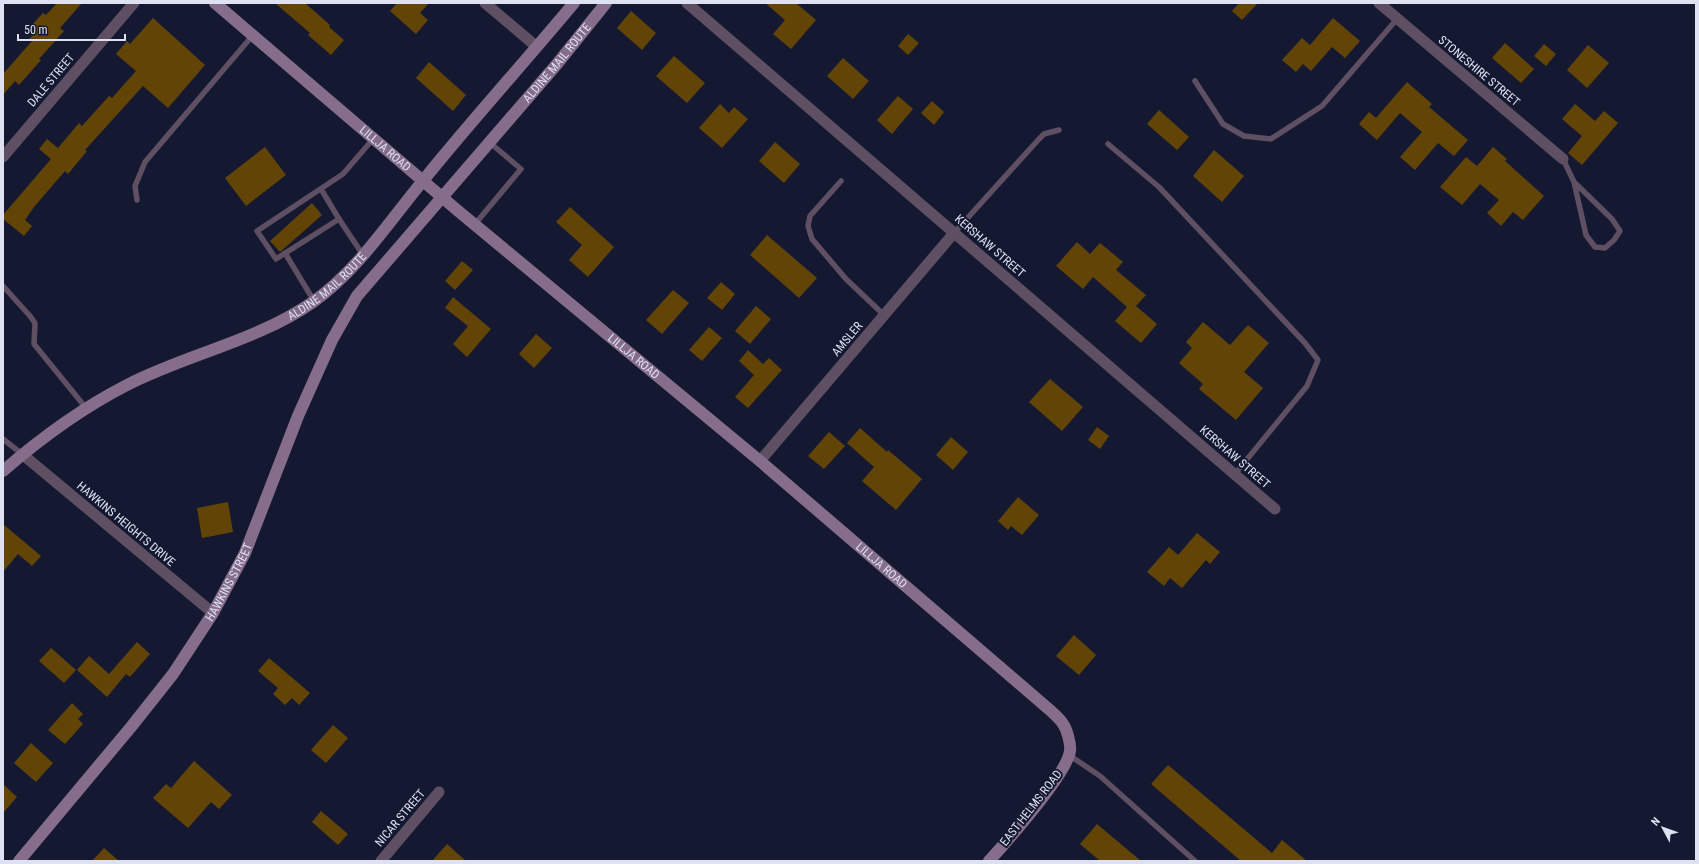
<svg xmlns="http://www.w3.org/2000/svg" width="1699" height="864" font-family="'Roboto Condensed',sans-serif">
<rect width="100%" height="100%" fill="#141931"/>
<g fill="#634407">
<path d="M57 3H82L60 28 64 31 39 59 41 60 19 85 15 81 3 95V74L32 41 29 39 36 32 30 27 43 13 46 15Z"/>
<path d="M275 3H305L330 25 329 27 344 40 331 55 308 35 310 33Z"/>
<path d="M397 3H429L420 13 428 20 416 34 390 11Z"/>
<path d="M765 3H796L816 20 791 49 773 34 785 20Z"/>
<path d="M1239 3H1258L1242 20 1232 11Z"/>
<path d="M631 11 656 33 642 50 617 28Z"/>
<path d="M153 18 205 65 168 108 143 86 85 150 87 151 68 174 65 171 34 207 25 220 32 226 24 236 3 219V215L51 159 39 149 47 139 58 148 79 123 82 126 109 96 112 98 136 71 116 54 127 41 130 44Z"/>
<path d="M1333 18 1360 41 1345 58 1332 47 1311 71 1303 64 1296 72 1282 60 1302 38 1310 45Z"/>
<path d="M908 34 919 43 908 55 898 46Z"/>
<path d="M1505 43 1534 69 1521 83 1492 58Z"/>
<path d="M1544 44 1556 54 1546 66 1534 56Z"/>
<path d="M1588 45 1609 63 1587 88 1567 70Z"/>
<path d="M674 56 705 83 687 103 656 76Z"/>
<path d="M843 58 869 81 853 99 827 76Z"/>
<path d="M429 62 466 95 453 111 416 78Z"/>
<path d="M1407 82 1432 104 1429 107 1468 140 1454 156 1438 143 1415 170 1400 157 1422 132 1400 113 1377 140 1359 124 1369 112 1376 118Z"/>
<path d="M898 96 913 109 892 134 877 120Z"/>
<path d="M932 101 944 112 934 125 921 113Z"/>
<path d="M720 104 729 113 734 107 748 119 722 148 699 128Z"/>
<path d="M1575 104 1595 121 1604 111 1618 123 1582 165 1568 153 1582 136 1562 119Z"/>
<path d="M1159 110 1189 137 1177 150 1147 124Z"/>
<path d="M775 142 800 164 784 183 759 161Z"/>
<path d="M265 147 286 175 246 206 225 178Z"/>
<path d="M1493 147 1507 159 1505 161 1544 196 1523 220 1513 212 1501 226 1487 213 1499 200 1480 184 1462 205 1440 187 1466 157 1477 166Z"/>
<path d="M1214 150 1244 176 1222 202 1193 176Z"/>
<path d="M312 203 322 215 280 252 270 241Z"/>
<path d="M570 207 614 247 588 277 569 260 582 245 556 222Z"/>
<path d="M767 235 817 278 799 298 750 255Z"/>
<path d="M1077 242 1090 254 1100 243 1123 262 1116 270 1146 295 1136 306 1157 324 1141 343 1115 321 1127 307 1093 277 1083 289 1056 266Z"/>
<path d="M462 261 473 270 455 290 445 281Z"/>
<path d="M721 282 735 294 722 310 707 298Z"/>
<path d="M673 290 689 303 662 334 646 320Z"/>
<path d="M453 297 491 329 467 357 453 344 468 326 445 308Z"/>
<path d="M756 306 771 319 750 344 735 331Z"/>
<path d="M1203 322 1230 345 1248 325 1269 343 1244 372 1263 388 1236 420 1199 389 1203 384 1179 363 1192 348 1186 342Z"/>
<path d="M709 327 722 338 702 361 689 350Z"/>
<path d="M536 334 552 348 534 368 519 354Z"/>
<path d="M748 350 763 364 769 358 782 370 748 408 735 397 754 375 739 361Z"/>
<path d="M1050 379 1083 407 1062 431 1029 402Z"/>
<path d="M1097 427 1109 436 1100 449 1088 440Z"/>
<path d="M860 428 887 452 888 450 922 479 896 510 862 481 874 467 847 443Z"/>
<path d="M829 432 845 446 824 469 808 456Z"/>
<path d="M951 437 968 452 953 470 936 455Z"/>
<path d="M1018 497 1039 515 1022 535 1011 526 1008 530 998 521Z"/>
<path d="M228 502 233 532 202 538 197 508Z"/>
<path d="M3 524 41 556 32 566 18 554 3 572Z"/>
<path d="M1197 533 1220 552 1210 564 1206 560 1182 588 1170 578 1164 586 1147 572 1169 547 1178 555Z"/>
<path d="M1074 635 1096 655 1079 675 1056 656Z"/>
<path d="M137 642 150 654 130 677 126 674 107 697 77 670 89 656 109 674Z"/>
<path d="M51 648 76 670 64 683 39 661Z"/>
<path d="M269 658 310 693 299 705 292 698 285 705 273 694 278 688 258 671Z"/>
<path d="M72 703 83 714 78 719 83 724 65 744 48 730Z"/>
<path d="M333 725 348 738 326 763 311 750Z"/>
<path d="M31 743 53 763 36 782 14 763Z"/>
<path d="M194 761 232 795 219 809 211 802 188 828 153 798 166 784 171 788Z"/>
<path d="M1168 765 1272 853 1282 840 1307 861H1241L1151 784Z"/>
<path d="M3 784 17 797 3 813Z"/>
<path d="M321 811 348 834 338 845 312 822Z"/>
<path d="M1097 824 1141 861H1100L1080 844Z"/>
<path d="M447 844 466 861H432Z"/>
<path d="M104 848 119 861H92Z"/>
</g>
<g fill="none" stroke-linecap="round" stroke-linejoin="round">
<g stroke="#5f4f63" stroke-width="5.5">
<path d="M1195 81 1223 124 1244 136 1271 139 1322 106 1397 19"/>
<path d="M1108 144 1159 187 1305 343 1318 360 1307 386 1235 474"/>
<path d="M1563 159 1574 182 1586 235 1595 247 1605 248 1614 240 1620 231 1612 219 1574 182"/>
<path d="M841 181 810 216 808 226 812 239 846 279 884 315"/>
<path d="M321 189 339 219 276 259 257 231 343 174 373 139"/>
<path d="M137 200 135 186 145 162 253 35"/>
<path d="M339 219 363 255"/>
<path d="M475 224 521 169 489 142"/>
<path d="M954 233 1039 139 1044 134 1059 130"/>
<path d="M285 253 314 301"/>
<path d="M3 286 30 316 35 323 34 344 86 408"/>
<path d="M3 439 22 454"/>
<path d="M1069 755 1100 776 1195 861"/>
</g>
<g stroke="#5f4f63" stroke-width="11">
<path d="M485 3 537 47"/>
<path d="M687 3 1275 509"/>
<path d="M1379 3 1563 159"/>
<path d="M3 157 134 3"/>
<path d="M22 454 213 613"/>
<path d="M760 461 954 233"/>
<path d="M381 861 439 792"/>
</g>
<g stroke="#866d8c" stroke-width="12">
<path id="s1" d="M215 3 457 210 760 461 1051 711C1055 715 1060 719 1063 724 1067 729 1071 745 1070 751 1067 774 1007 841 989 861"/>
<path id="s2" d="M3 471C41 438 82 408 127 385 187 354 257 341 313 302 358 270 388 223 422 182 471 121 524 63 574 3"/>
<path id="s3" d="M19 861 131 727 173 674 213 613 245 553 298 416 332 340 357 296 557 64 606 3"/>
</g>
</g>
<g text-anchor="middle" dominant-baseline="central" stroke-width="4" stroke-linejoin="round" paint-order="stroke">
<g font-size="12" fill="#dde1f2" stroke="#141931">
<text stroke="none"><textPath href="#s3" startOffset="971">ALDINE MAIL ROUTE</textPath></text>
<text transform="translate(1479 71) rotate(40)">STONESHIRE STREET</text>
<text transform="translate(51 80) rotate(-50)">DALE STREET</text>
<text stroke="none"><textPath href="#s1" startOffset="224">LILLJA ROAD</textPath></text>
<text transform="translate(990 246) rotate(41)">KERSHAW STREET</text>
<text stroke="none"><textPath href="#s2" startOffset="376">ALDINE MAIL ROUTE</textPath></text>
<text transform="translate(847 339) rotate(-50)">AMSLER</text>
<text stroke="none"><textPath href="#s1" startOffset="548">LILLJA ROAD</textPath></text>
<text transform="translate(1235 457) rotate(41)">KERSHAW STREET</text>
<text transform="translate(126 524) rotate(40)">HAWKINS HEIGHTS DRIVE</text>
<text stroke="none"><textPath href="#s1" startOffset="872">LILLJA ROAD</textPath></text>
<text stroke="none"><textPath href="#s3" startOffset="350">HAWKINS STREET</textPath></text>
<text transform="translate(1031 808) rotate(-52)">EAST HELMS ROAD</text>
<text transform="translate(400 818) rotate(-50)">NICAR STREET</text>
</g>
</g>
<rect width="1699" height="864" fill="none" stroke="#dde1f2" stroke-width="8"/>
<g transform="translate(1663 828) rotate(311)" stroke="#141931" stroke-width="3" paint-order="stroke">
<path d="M0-3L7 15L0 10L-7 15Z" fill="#dde1f2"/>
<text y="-6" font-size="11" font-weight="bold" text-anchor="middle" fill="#dde1f2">N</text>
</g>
<path d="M18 34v6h107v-6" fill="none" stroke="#dde1f2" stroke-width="2"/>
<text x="24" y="34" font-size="12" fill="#dde1f2" stroke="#141931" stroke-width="3" paint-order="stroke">50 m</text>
</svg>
